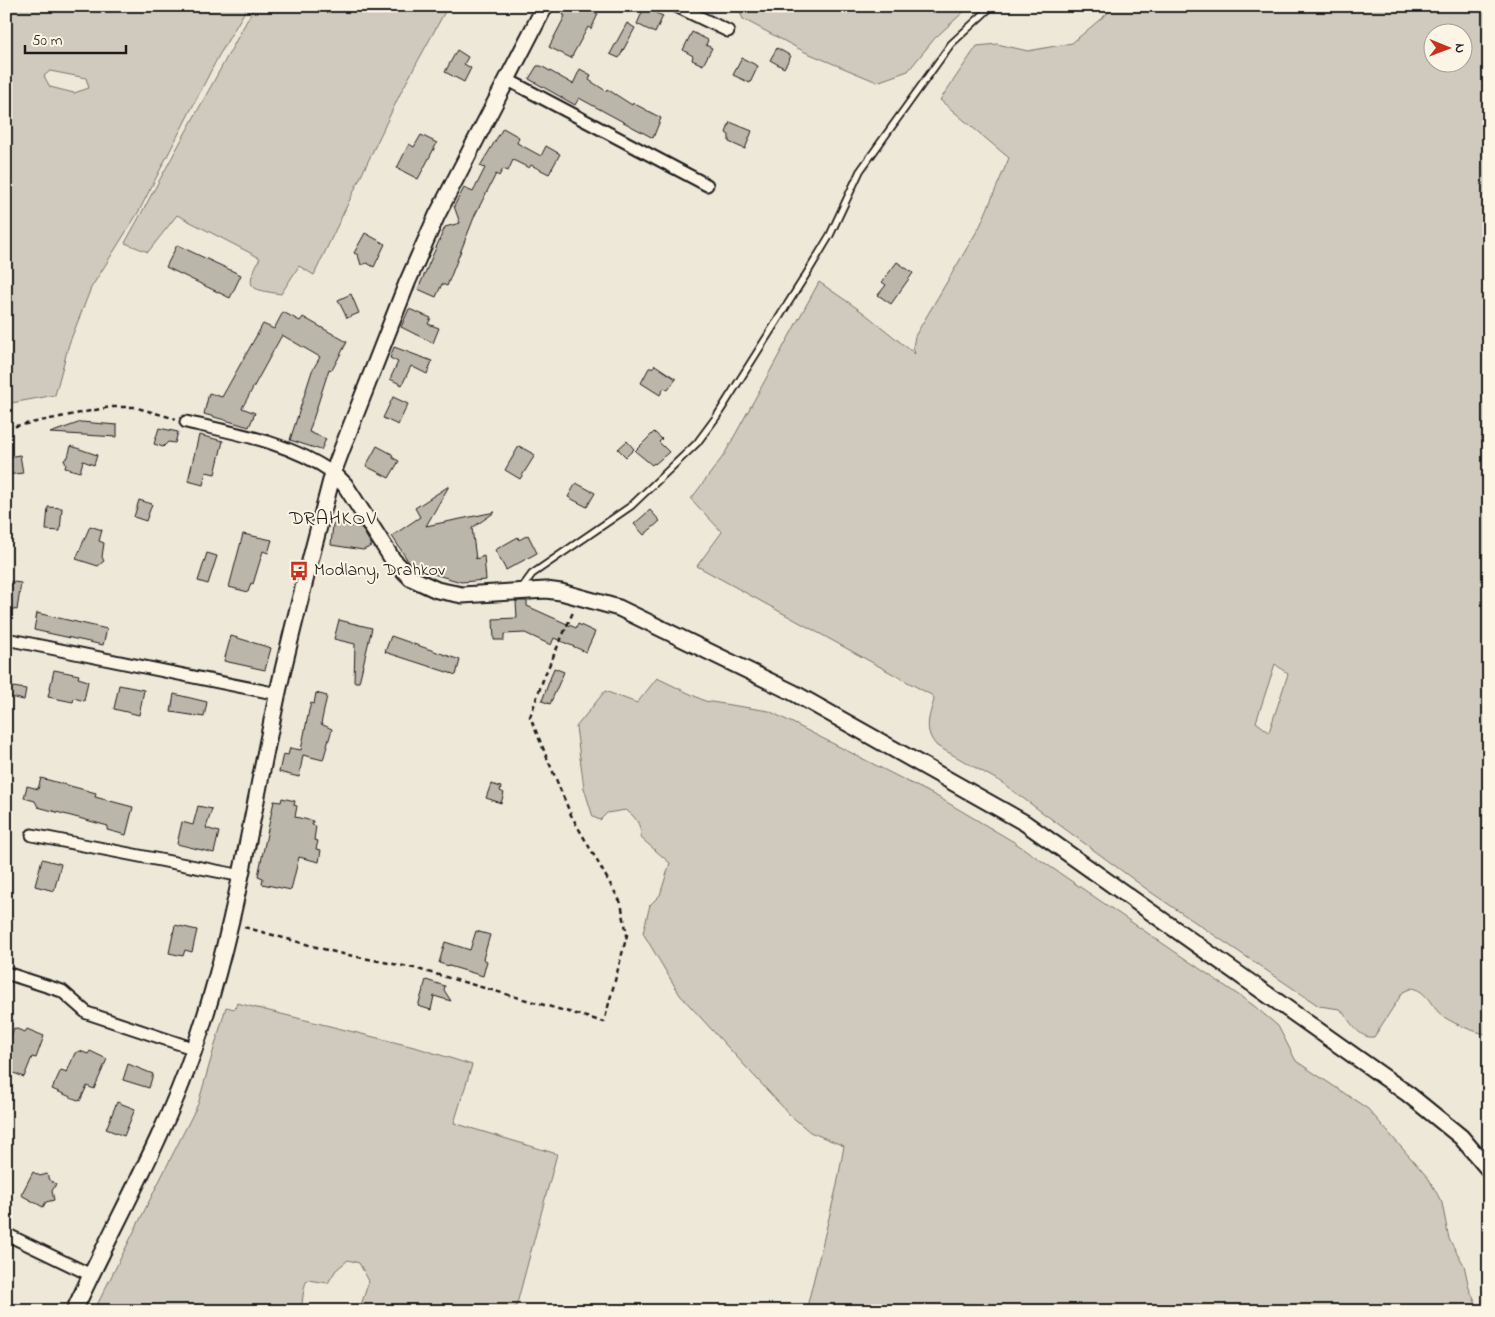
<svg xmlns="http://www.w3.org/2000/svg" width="1495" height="1317" font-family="'Indie Flower',sans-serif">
<rect width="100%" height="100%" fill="#eee8d9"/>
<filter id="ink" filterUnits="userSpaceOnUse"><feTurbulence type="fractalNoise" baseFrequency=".02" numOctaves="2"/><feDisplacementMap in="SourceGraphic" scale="10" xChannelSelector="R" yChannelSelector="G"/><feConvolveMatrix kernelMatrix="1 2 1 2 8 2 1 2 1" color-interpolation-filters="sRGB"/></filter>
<g filter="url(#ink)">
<g fill="#cfcabd" stroke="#76736c" fill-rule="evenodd">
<path d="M6 6H248L218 57 139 211 91 288 69 344 55 395 6 404ZM50 71 86 78 89 88 74 93 50 87 44 76Z"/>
<path d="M255 6H448L401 92 314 275 299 266 281 294C249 289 244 289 260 258L177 215 148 252 125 243Z"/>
<path d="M737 6H970L935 38 908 71 877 82 805 52 743 19Z"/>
<path d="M1116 6H1489V1035C1473 1031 1458 1026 1444 1017 1431 1008 1428 991 1412 988L1403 992 1374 1037C1358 1039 1350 1020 1340 1009L1319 1006 1152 893 1001 782 937 746C923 731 929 717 934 700L933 696 697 566 722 532 691 499 724 455 819 282 864 313 915 354 913 347 915 336 980 226 1009 158 940 100 977 46 997 44 1028 51 1072 43ZM1462 32V62H1432V32ZM1275 664 1288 674 1269 732 1256 722Z"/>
<path d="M657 678 705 701 769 711 938 797 1014 842 1253 1005 1278 1026 1296 1061 1368 1109 1429 1179 1442 1203 1449 1239 1464 1265 1469 1288 1479 1311H806L837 1185 844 1146 810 1132 790 1115 680 995 643 933 650 905 660 895 670 863 641 838C641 825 637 818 626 810L607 813 600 820 593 817 584 788 576 727 605 691 637 703Z"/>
<path d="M237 1003 418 1048 472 1065 454 1123 557 1154 515 1311H359L369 1281 359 1263 348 1260 336 1270 328 1283 307 1280C302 1290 304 1300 300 1311H94L198 1104 226 1007 235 1009Z"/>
</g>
<g fill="#bab6aa" stroke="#1c1c1c">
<path d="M568 6H597L594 12 598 14 591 29 588 27 571 58 549 47 565 16 563 15Z"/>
<path d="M644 8 663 16 655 33 637 24Z"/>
<path d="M627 23 635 28 619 58 610 54Z"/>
<path d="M692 32 708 40 706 45 712 48 703 65 692 60 693 56 683 50Z"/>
<path d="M777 48 791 56 784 68 770 60Z"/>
<path d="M457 50 468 57 464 64 471 68 464 82 445 72Z"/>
<path d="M742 58 758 66 750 83 733 75Z"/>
<path d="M537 66H541L573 84 580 69 591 75 589 80 606 91 607 89 632 105 633 103 661 118 653 138 579 98 575 105 529 79Z"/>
<path d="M730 122 752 131 745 149 729 142V135L726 133Z"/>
<path d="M503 128 519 137 517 143 541 156 546 146 560 154 549 174 531 165 529 168 513 160 508 171 503 169 499 176 496 174 475 215 447 286 442 284 436 297 418 289 445 227 460 223 454 206 464 188 473 192 485 168 480 166Z"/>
<path d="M421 135 437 143 418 179 397 168 409 144 414 147Z"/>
<path d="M365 233 385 244 374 267 367 263 361 265 358 255 354 253Z"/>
<path d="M177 245 241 275 230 298 166 267Z"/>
<path d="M897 262 913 273 891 304 878 295 886 285 882 282Z"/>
<path d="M351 294 359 313 347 318 338 300Z"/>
<path d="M409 309 431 318 428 324 439 328 433 343 401 327Z"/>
<path d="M283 312 300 321 303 317 347 342 332 370 329 369 309 432 326 439 321 450 290 440 312 371 320 357 282 335 242 408 255 413 249 427 204 414 209 393 222 397 263 324 274 329Z"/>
<path d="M394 347 432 361 427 374 411 366 402 385 390 379 398 362 390 358Z"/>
<path d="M655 365 676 379 668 390 664 388 660 395 641 383 649 368H652Z"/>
<path d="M393 397 408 404 398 425 383 418Z"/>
<path d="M81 422 117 425V437L50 433Z"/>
<path d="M159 428 178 432 175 443 168 442 163 447 154 444Z"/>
<path d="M654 432 662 439 659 442 669 452 655 464 654 463 652 465 635 451Z"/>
<path d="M199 435 223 441 215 474 206 472 203 485 188 481Z"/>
<path d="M627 441 634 449 626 457 618 449Z"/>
<path d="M71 446 97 455 94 465 83 461 80 472 65 468 66 464 64 460 68 457Z"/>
<path d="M377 446 392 454 393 458 399 461 389 478 366 466Z"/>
<path d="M519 446 535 455 520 479 505 470Z"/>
<path d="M20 455 23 473 6 475V457Z"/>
<path d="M576 483 595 493 587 507 568 497Z"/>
<path d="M449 486 426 526 495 512 472 528 476 559 484 556 486 580 461 582 423 571 424 568 410 564 392 536 420 517 415 508Z"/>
<path d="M139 500 152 504 146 521 134 517Z"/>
<path d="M48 507 62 508 60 531 46 530Z"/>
<path d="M650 510 660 521 644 535 634 524Z"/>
<path d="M333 524 361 527 372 546 363 550 331 545Z"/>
<path d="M90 526 102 530 99 541 104 543 102 557 104 561 98 566 76 559Z"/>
<path d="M243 534 272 540 268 553 263 551 253 584 251 583 248 592 229 587Z"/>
<path d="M528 535 537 553 506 570 495 550 518 537 519 540Z"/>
<path d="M207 553 217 556 208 584 198 581Z"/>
<path d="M6 581 21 583 17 610 6 608Z"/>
<path d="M516 601H527V606L576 628 578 624 595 632 586 652 554 638 551 645 525 633 504 634V640H494L493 619 517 618Z"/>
<path d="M37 613 107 629 103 645 34 630Z"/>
<path d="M339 620 372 628 359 682H354L355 644 334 639Z"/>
<path d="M231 636 271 648 265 670 224 661Z"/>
<path d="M391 636 460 660 456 675 385 652Z"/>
<path d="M554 668 564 672 550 704 542 701Z"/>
<path d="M54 670 79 675 78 678 88 681 84 701 74 698 73 702 48 697Z"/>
<path d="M119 685 144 690 139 715 114 709Z"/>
<path d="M6 686 26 689 24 700 6 696Z"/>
<path d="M316 693 327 696 321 724 332 729 323 760 303 755 299 777 279 772 283 754 288 755 290 748 301 750 309 710 311 703 314 704Z"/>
<path d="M174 694 207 702 204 717 171 712Z"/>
<path d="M41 778 96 793 95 797 133 807 126 835 107 830 108 826 38 807 35 801 24 798 27 786 38 789Z"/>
<path d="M491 784 501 787 500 791 504 793 501 803 486 798Z"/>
<path d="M282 798 295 801 294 805 297 806 295 817 313 821 312 825 316 826 314 840 318 841 316 849 321 850 319 862 299 857 291 890 262 884 263 878 258 876 274 801 281 802Z"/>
<path d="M198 806 212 809 206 828 219 832 214 853 177 844 182 822 193 825Z"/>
<path d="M42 859 61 864 54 891 35 886Z"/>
<path d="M175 925 197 930 192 952 185 950 183 956 169 953Z"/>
<path d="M476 931 490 935 483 959 487 961 483 976 439 963 445 942 470 950Z"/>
<path d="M426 980 445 986 444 990 451 1001 434 996 431 1010 418 1006Z"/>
<path d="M14 1028 25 1032 27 1029 44 1036 36 1058 32 1057 24 1077 6 1070V1049Z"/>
<path d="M80 1051 88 1054 90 1051 107 1059 94 1089 87 1086 80 1101 52 1089 61 1070 67 1072 75 1053Z"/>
<path d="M128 1064 153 1074 149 1088 123 1080Z"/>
<path d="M117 1102 135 1109 124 1136 106 1129Z"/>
<path d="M33 1172 40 1176 47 1174 49 1180 56 1184 52 1191 54 1200 46 1202 43 1207 21 1195Z"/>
</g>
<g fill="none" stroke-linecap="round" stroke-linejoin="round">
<defs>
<path id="lane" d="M521 589 532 574 631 506 697 443 717 416 809 270 830 235 860 171 951 44 992 6"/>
<g id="street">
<path d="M676 6 728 31"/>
<path d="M508 80 707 185"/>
<path d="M186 422C236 433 291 443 333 473"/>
<path d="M6 639 278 694"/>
<path d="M32 835 242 876"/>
<path d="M6 973 62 991 87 1013 195 1049"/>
<path d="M6 1234 91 1275"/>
</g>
<g id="secondary">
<path d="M333 473 345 485 393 560 411 578 437 590 462 595 546 590 561 592 619 608 794 693 1025 823 1408 1094 1461 1137 1489 1170"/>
<path d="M74 1311C114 1224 163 1140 194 1050 235 933 252 812 278 692 294 619 314 546 333 473L342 449 407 283 437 215 545 6"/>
</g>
</defs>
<use href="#lane" stroke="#1c1c1c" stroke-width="9"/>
<use href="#street" stroke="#1c1c1c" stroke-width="15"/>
<use href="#secondary" stroke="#1c1c1c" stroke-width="19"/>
<g stroke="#1c1c1c" stroke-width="2.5" stroke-dasharray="5 4" stroke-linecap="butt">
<path d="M6 428 110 407H134L176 419"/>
<path d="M244 927 338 953 414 968 604 1022 627 935 621 903 571 815 530 717 544 677 574 610"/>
</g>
<use href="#lane" stroke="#fcf5e5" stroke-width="5.5"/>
<use href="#street" stroke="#fcf5e5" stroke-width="11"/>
<use href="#secondary" stroke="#fcf5e5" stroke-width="15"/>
</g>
</g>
<defs>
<symbol id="bus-bare" viewBox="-9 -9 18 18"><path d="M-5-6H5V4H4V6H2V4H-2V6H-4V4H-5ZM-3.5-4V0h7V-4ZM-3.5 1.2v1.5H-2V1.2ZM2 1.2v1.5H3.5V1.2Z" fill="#c8321e" stroke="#fcf5e5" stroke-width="2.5" paint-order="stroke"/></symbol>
</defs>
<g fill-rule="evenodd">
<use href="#bus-bare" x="285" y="557" width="28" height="28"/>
</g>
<g text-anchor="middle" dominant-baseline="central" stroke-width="4" stroke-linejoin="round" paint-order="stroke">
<g font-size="18" fill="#1c1c1c" stroke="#fcf5e5" text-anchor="start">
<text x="314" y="571">Modlany, Drahkov</text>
</g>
<g font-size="20" letter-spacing="1" fill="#1c1c1c" stroke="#fcf5e5">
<text x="333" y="519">DRAHKOV</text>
</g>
</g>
<rect width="1495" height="1317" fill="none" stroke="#fcf5e5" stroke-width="25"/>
<rect x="12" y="12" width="1470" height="1292" fill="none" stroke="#1c1c1c" stroke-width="2" filter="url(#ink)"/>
<g transform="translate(1448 48) rotate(91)"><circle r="24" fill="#fcf5e5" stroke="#a29e95"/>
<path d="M0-4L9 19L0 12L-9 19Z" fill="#c8321e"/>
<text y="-8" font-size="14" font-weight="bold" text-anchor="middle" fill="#1c1c1c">N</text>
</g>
<path d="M25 45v8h101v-8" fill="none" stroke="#1c1c1c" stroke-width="2.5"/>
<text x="32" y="45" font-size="15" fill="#1c1c1c" stroke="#fcf5e5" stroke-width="4" paint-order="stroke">50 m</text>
</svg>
